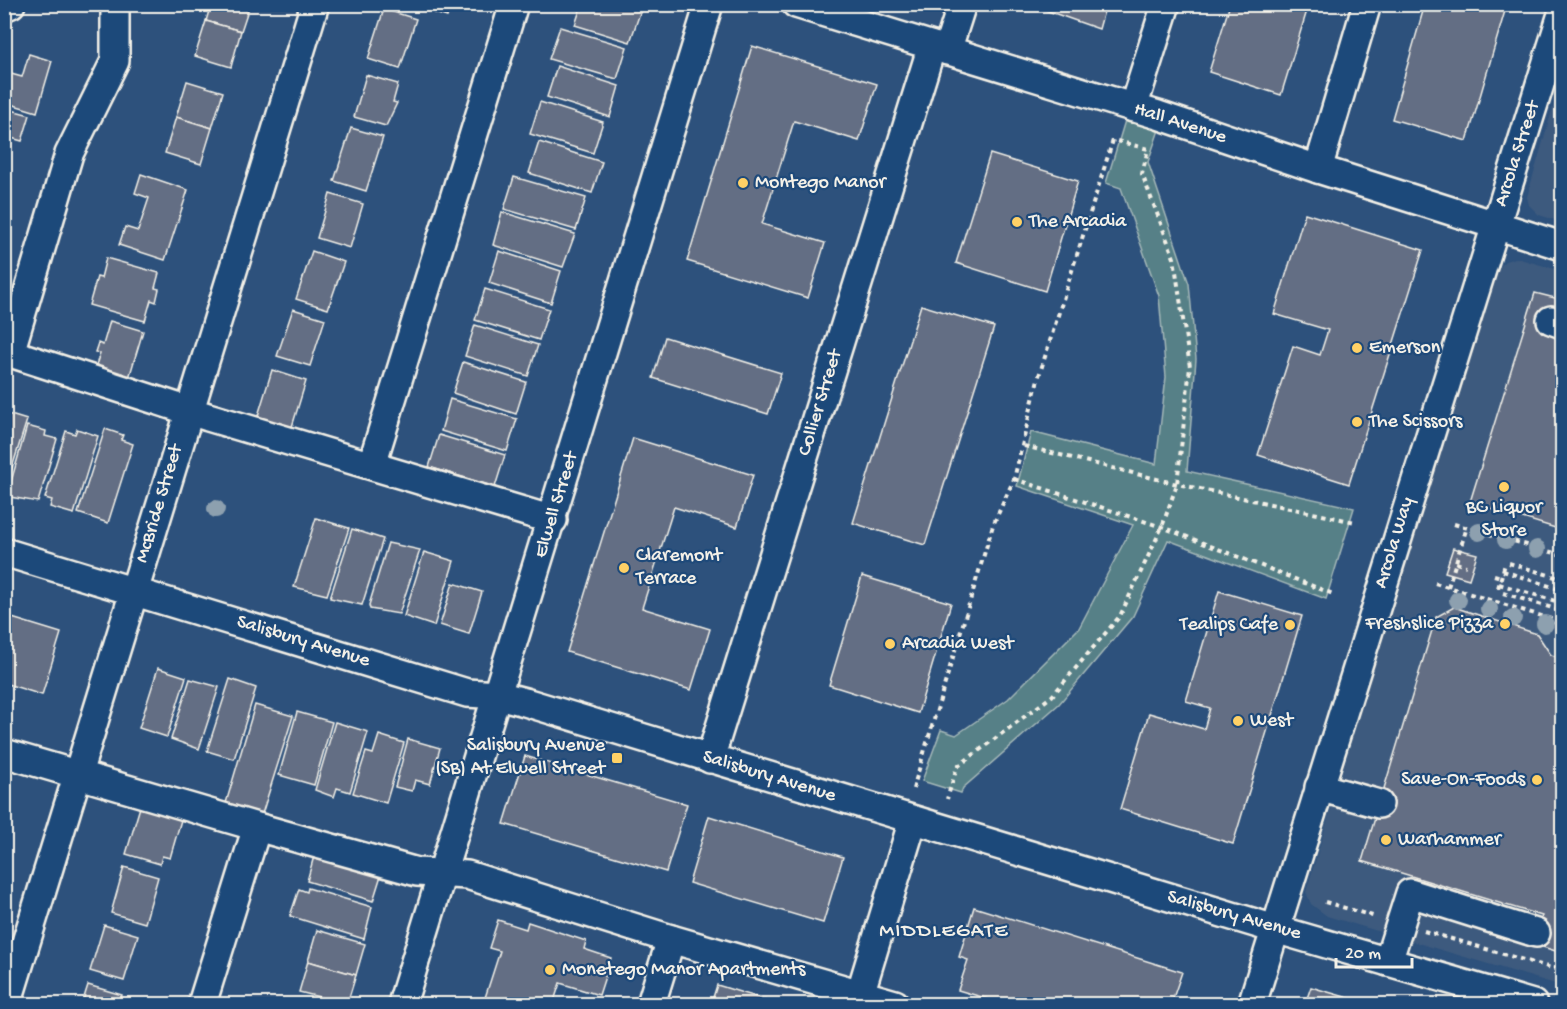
<svg xmlns="http://www.w3.org/2000/svg" width="1567" height="1009" font-family="'Gochi Hand',sans-serif">
<rect width="100%" height="100%" fill="#2d517c"/>
<filter id="ink" filterUnits="userSpaceOnUse"><feTurbulence type="fractalNoise" baseFrequency=".0167" numOctaves="2"/><feDisplacementMap in="SourceGraphic" scale="12" xChannelSelector="R" yChannelSelector="G"/><feConvolveMatrix kernelMatrix="1 2 1 2 8 2 1 2 1" color-interpolation-filters="sRGB"/></filter>
<g filter="url(#ink)">
<g fill="#3e5a7e">
<path d="M1562 76V222L1539 215 1529 205 1527 197Z"/>
<path d="M1516 258 1562 271V986L1327 916 1311 904 1306 892 1403 568 1495 273 1505 261Z"/>
</g>
<path fill="#568087" stroke="#a5b8b8" stroke-width="1.5" d="M1127 114 1161 124 1148 162 1189 284 1196 359 1187 471 1354 508 1326 599 1168 540 1133 616 1059 704 963 788 961 793 922 781 941 730 956 735 1008 699 1079 628 1133 525 1017 486 1031 432 1156 464 1166 377 1159 296 1121 188 1106 183Z"/>
<g fill="#646e84" stroke="#f4f1e8" stroke-width="1.5">
<path d="M211 4H250L241 31 206 21Z"/>
<path d="M408 4H451L447 17Z"/>
<path d="M582 4H643L630 42 575 25Z"/>
<path d="M1028 4H1106L1099 29Z"/>
<path d="M1230 4H1309L1281 95 1209 72Z"/>
<path d="M1425 4H1507L1467 141 1392 119Z"/>
<path d="M384 9 416 19 400 69 368 59Z"/>
<path d="M206 21 241 31 231 67 195 56Z"/>
<path d="M560 27 627 47 617 79 549 59Z"/>
<path d="M752 46 877 84 859 141 794 121 762 224 825 243 808 298 687 261Z"/>
<path d="M29 54 52 61 37 112 4 102V72L22 77Z"/>
<path d="M557 66 619 86 610 117 547 97Z"/>
<path d="M366 75 398 84 393 102 397 103 386 126 354 117Z"/>
<path d="M187 81 223 92 212 128 176 117Z"/>
<path d="M540 102 603 122 593 153 530 134Z"/>
<path d="M4 108 30 115 22 141 4 136Z"/>
<path d="M176 117 212 128 201 164 165 153Z"/>
<path d="M351 128 383 137 366 191 334 181Z"/>
<path d="M539 142 602 162 592 193 529 173Z"/>
<path d="M990 154 1078 181 1045 291 956 263Z"/>
<path d="M141 174 188 190 165 260 119 245 125 227 138 231 149 198 135 193Z"/>
<path d="M514 177 586 198 576 230 504 209Z"/>
<path d="M330 194 363 204 350 248 317 238Z"/>
<path d="M502 212 575 234 563 267 493 245Z"/>
<path d="M1305 213 1423 250 1349 484 1258 455 1293 346 1320 355 1328 330 1274 314Z"/>
<path d="M312 251 344 262 328 309 296 299Z"/>
<path d="M499 251 561 271 551 303 489 283Z"/>
<path d="M106 258 159 273 155 288 159 289 156 302 151 300 145 321 89 305 97 277 101 278Z"/>
<path d="M485 289 549 309 539 340 475 320Z"/>
<path d="M1535 293 1559 299 1548 329 1562 333V530L1470 502Z"/>
<path d="M921 305 994 327 925 545 853 523Z"/>
<path d="M293 309 325 319 310 366 277 356Z"/>
<path d="M110 321 143 331 129 378 95 368 100 353 95 352 98 343 103 345Z"/>
<path d="M475 325 538 345 528 376 465 356Z"/>
<path d="M665 337 781 373 768 414 653 378Z"/>
<path d="M463 362 526 382 516 414 453 393Z"/>
<path d="M272 370 306 381 291 430 257 419Z"/>
<path d="M450 399 517 419 507 451 441 431Z"/>
<path d="M4 413 27 420 4 493Z"/>
<path d="M27 426 46 431 45 436 57 439 38 502 10 497 8 492Z"/>
<path d="M77 429 98 436 74 514 50 507 52 500 45 498 66 431 75 434Z"/>
<path d="M105 429 123 435 121 440 133 444 108 523 78 513Z"/>
<path d="M439 435 505 455 495 487 429 467Z"/>
<path d="M633 438 753 475 737 527 674 507 642 608 710 629 691 690 567 652Z"/>
<path d="M316 518 349 528 327 595 294 587Z"/>
<path d="M352 529 383 539 362 605 330 598Z"/>
<path d="M388 543 420 550 399 614 370 609 369 605Z"/>
<path d="M1453 548 1477 554 1469 579 1445 572Z"/>
<path d="M424 552 454 561 434 626 404 616Z"/>
<path d="M862 576 951 603 918 713 829 685Z"/>
<path d="M453 583 482 592 469 634 440 625Z"/>
<path d="M1219 591 1302 616 1233 844 1120 809 1149 713 1204 729 1210 708 1186 701Z"/>
<path d="M1454 607 1537 634 1551 655 1562 658V953L1533 944 1542 916 1362 861 1436 617Z"/>
<path d="M12 618 61 633 42 695 4 683V644Z"/>
<path d="M158 668 186 677 167 737 139 728Z"/>
<path d="M190 679 219 687 199 749 171 739Z"/>
<path d="M230 679 256 688 234 759 207 751Z"/>
<path d="M255 705 293 716 262 814 226 803Z"/>
<path d="M297 712 332 722 314 785 279 775Z"/>
<path d="M335 722 368 732 350 792 337 788 334 797 315 790Z"/>
<path d="M379 735 404 743 386 803 353 793 366 752 373 754Z"/>
<path d="M408 739 440 748 430 784 415 780 412 791 395 787Z"/>
<path d="M525 756 687 804 666 872 504 824Z"/>
<path d="M4 769 11 771 4 792Z"/>
<path d="M140 807 181 820 170 858 162 856 160 864 126 854Z"/>
<path d="M709 816 843 857 823 923 689 883Z"/>
<path d="M316 849 383 869 373 901 307 881Z"/>
<path d="M124 867 158 877 145 923 111 913Z"/>
<path d="M308 888 372 907 364 939 290 916 299 889 307 892Z"/>
<path d="M974 907 1182 972 1171 1004H1005L958 990 968 960 959 957Z"/>
<path d="M498 920 526 929 528 922 586 941 584 949 611 958 599 995 560 983 553 1004H483L500 951 489 948Z"/>
<path d="M104 925 138 935 124 981 90 971Z"/>
<path d="M317 930 365 944 356 975 308 961Z"/>
<path d="M308 961 356 975 347 1004 299 992Z"/>
<path d="M88 985 122 995 119 1004H82Z"/>
<path d="M717 985 779 1004H711Z"/>
<path d="M1311 987 1369 1004H1305Z"/>
</g>
<g fill="none" stroke-linecap="round" stroke-linejoin="round">
<defs>
<g id="minor">
<path d="M796 4 1158 115 1318 169 1562 246"/>
<path d="M4 7 11 4"/>
<path d="M947 51 962 4"/>
<path d="M1133 108 1166 4"/>
<path d="M1318 169 1367 4"/>
<path d="M1551 320 1562 324"/>
<path d="M4 351 208 417 553 520"/>
<path d="M10 353 69 154 115 61V4"/>
<path d="M372 464 514 4"/>
<path d="M4 552 467 693 498 695 525 702 1275 929 1533 1004"/>
<path d="M4 753 257 827 202 1004"/>
<path d="M710 759 932 46"/>
<path d="M1319 787 1379 804"/>
<path d="M257 827 417 872 467 875 671 939 895 1004"/>
<path d="M1388 962 1410 893 1536 933"/>
<path d="M7 1004 315 4"/>
<path d="M402 1004 709 4"/>
<path d="M651 1004 671 939"/>
<path d="M857 1004 913 820"/>
<path d="M1252 1004 1562 14"/>
</g>
</defs>
<use href="#minor" stroke="#f4f1e8" stroke-width="32"/>
<g stroke="#f4f1e8" stroke-width="4" stroke-dasharray="4.5 4.5" stroke-linecap="butt">
<path d="M1024 446 1177 484 1355 522"/>
<path d="M1014 479 1162 527 1333 594"/>
<path d="M1454 524 1562 555"/>
<path d="M1456 563 1466 566"/>
<path d="M1509 563 1562 579"/>
<path d="M1503 571 1562 590"/>
<path d="M1494 575 1501 577"/>
<path d="M1435 583 1551 619 1562 627"/>
<path d="M1499 584 1562 603"/>
<path d="M1448 587 1467 527"/>
<path d="M1498 588 1505 564"/>
<path d="M1503 593 1562 611"/>
<path d="M913 789 993 525 1014 479 1038 379 1113 140 1148 149 1142 174 1174 258 1190 367 1177 484 1162 527 1120 616 1052 696 957 767 947 799"/>
<path d="M1325 902 1376 917"/>
<path d="M1424 931 1562 971"/>
</g>
<use href="#minor" stroke="#1f4a7a" stroke-width="27"/>
</g>
<g fill="#8da0af">
<circle cx="216" cy="509" r="9"/>
<circle cx="1479" cy="532" r="9"/>
<circle cx="1506" cy="540" r="9"/>
<circle cx="1537" cy="549" r="9"/>
<circle cx="1458" cy="600" r="9"/>
<circle cx="1489" cy="609" r="9"/>
<circle cx="1513" cy="618" r="9"/>
<circle cx="1545" cy="624" r="9"/>
</g>
</g>
<g fill="#ffd166" stroke="#1f4a7a" stroke-width="2">
<circle cx="743" cy="183" r="6"/>
<circle cx="1017" cy="222" r="6"/>
<circle cx="1357" cy="348" r="6"/>
<circle cx="1357" cy="422" r="6"/>
<circle cx="1504" cy="487" r="6"/>
<circle cx="624" cy="568" r="6"/>
<circle cx="1505" cy="624" r="6"/>
<circle cx="1290" cy="625" r="6"/>
<circle cx="890" cy="644" r="6"/>
<circle cx="1238" cy="721" r="6"/>
<rect x="611" y="752" width="12" height="12" rx="3"/>
<circle cx="1537" cy="780" r="6"/>
<circle cx="1386" cy="840" r="6"/>
<circle cx="550" cy="970" r="6"/>
</g>
<g text-anchor="middle" dominant-baseline="central" stroke-width="4.5" stroke-linejoin="round" paint-order="stroke">
<g font-size="20" fill="#f4f1e8" stroke="#1f4a7a">
<text transform="translate(1180 124) rotate(18)">Hall Avenue</text>
<text transform="translate(1518 154) rotate(-72)">Arcola Street</text>
<text transform="translate(821 403) rotate(-73)">Collier Street</text>
<text transform="translate(160 504) rotate(-73)">McBride Street</text>
<text transform="translate(557 505) rotate(-73)">Elwell Street</text>
<text transform="translate(1395 543) rotate(-73)">Arcola Way</text>
<text transform="translate(303 642) rotate(17)">Salisbury Avenue</text>
<text transform="translate(769 777) rotate(17)">Salisbury Avenue</text>
<text transform="translate(1234 916) rotate(16)">Salisbury Avenue</text>
</g>
<g font-size="20" fill="#f4f1e8" stroke="#1f4a7a" text-anchor="start">
<text x="755" y="183">Montego Manor</text>
<text x="1029" y="222">The Arcadia</text>
<text x="1369" y="348">Emerson</text>
<text x="1369" y="422">The Scissors</text>
<text x="1504" y="508" text-anchor="middle">BC Liquor<tspan x="1504" dy="23">Store</tspan></text>
<text x="636" y="556">Claremont<tspan x="636" dy="23">Terrace</tspan></text>
<text x="1493" y="624" text-anchor="end">Freshslice Pizza</text>
<text x="1278" y="625" text-anchor="end">Tealips Cafe</text>
<text x="902" y="644">Arcadia West</text>
<text x="1250" y="721">West</text>
<text x="605" y="746" text-anchor="end">Salisbury Avenue<tspan x="605" dy="23">(SB) At Elwell Street</tspan></text>
<text x="1525" y="780" text-anchor="end">Save-On-Foods</text>
<text x="1398" y="840">Warhammer</text>
<text x="562" y="970">Monetego Manor Apartments</text>
</g>
<g font-size="21" letter-spacing="1.5" fill="#f4f1e8" stroke="#1f4a7a">
<text x="944" y="932">MIDDLEGATE</text>
</g>
</g>
<rect width="1567" height="1009" fill="none" stroke="#1f4a7a" stroke-width="24"/>
<rect x="12" y="12" width="1543" height="985" fill="none" stroke="#f4f1e8" stroke-width="2" filter="url(#ink)"/>
<path d="M1336 958v9h76v-9" fill="none" stroke="#f4f1e8" stroke-width="3"/>
<text x="1345" y="958" font-size="18" fill="#f4f1e8" stroke="#1f4a7a" stroke-width="4.5" paint-order="stroke">20 m</text>
</svg>
